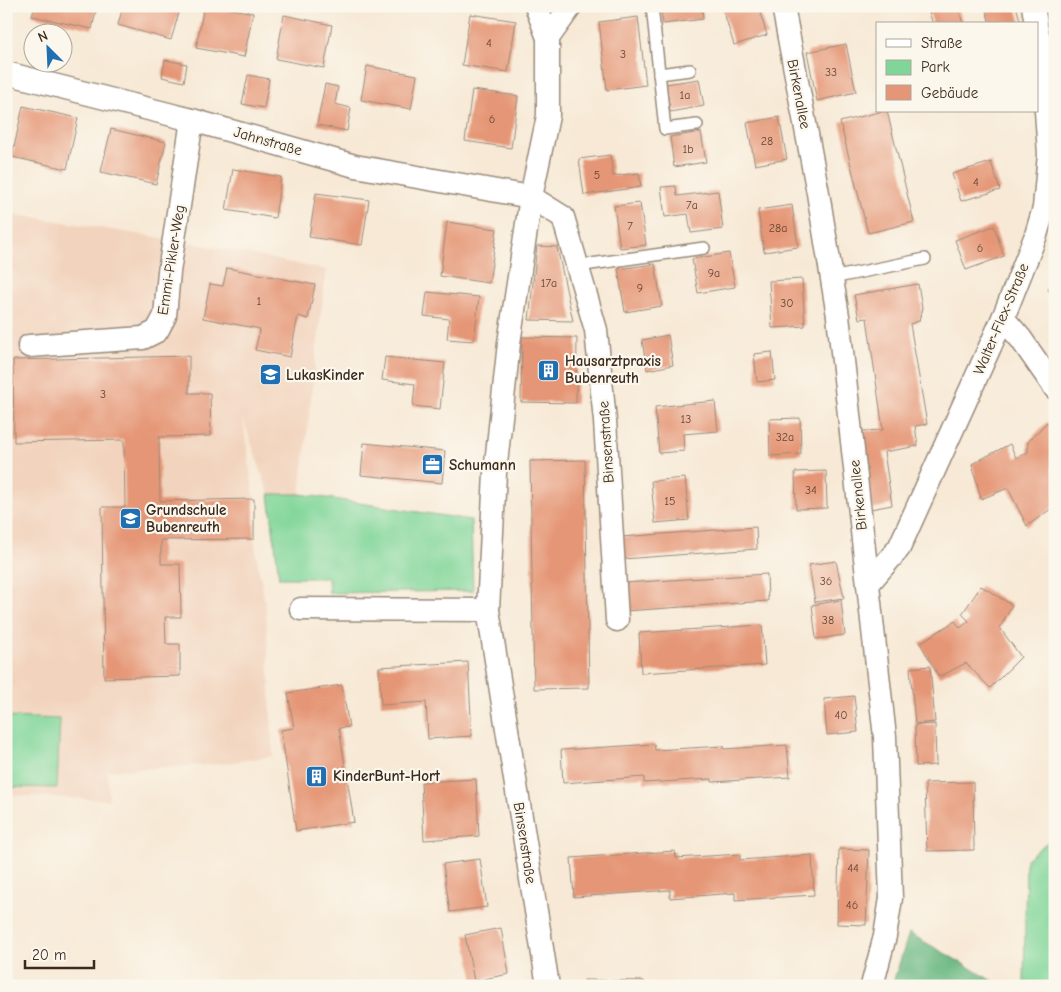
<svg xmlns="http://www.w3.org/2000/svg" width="1061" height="992" font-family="'Comic Neue',sans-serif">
<rect width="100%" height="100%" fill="#fbf7ec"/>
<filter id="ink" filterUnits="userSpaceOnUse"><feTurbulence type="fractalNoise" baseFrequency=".02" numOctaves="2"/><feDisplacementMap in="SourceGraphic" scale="10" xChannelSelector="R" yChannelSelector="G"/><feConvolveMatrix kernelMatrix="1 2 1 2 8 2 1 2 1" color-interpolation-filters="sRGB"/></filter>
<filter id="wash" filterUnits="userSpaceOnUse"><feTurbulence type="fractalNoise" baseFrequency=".0096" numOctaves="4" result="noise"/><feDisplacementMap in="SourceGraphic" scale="20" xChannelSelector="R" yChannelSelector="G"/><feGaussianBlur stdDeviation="1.12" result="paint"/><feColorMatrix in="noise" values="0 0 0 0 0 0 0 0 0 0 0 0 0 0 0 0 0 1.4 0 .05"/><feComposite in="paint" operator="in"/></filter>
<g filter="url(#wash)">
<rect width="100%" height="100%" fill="#f7e9d6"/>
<path fill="#f2d4be" d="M7 213 193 243 326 270 300 494H269L243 419 254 499V539L266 610 273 756 219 764 107 771 109 800 6 795Z"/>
<g fill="#80d699" stroke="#5e805c">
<path d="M269 494H300L471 520 473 591 329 593 328 578H279Z"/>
<path d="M6 717 60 719 57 788 6 787Z"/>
<path d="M1055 836V986H1024L1026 859Z"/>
</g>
<path fill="#68b781" stroke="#527050" d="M909 933 1002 986H892Z"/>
<g id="blocks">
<g fill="#e59676">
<path d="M35 6H97L92 29 32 16Z"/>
<path d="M123 6H181L171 40 118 25Z"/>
<path d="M204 6H218L253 13 244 57 196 48Z"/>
<path d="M660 6H702L703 19 663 24Z"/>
<path d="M722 6H758L767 35 734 45Z"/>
<path d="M927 6H958L963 24H933Z"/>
<path d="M985 6H1016L1021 24H990Z"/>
<path d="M470 14 516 21 508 72 462 65Z"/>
<path d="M284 15 332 25 324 68 276 59Z"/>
<path d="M638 17 646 85 607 90 599 22Z"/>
<path d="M846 44 856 92 817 101 807 52Z"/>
<path d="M165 60 187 64 184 82 162 77Z"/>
<path d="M367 66 417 75 411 109 361 100Z"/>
<path d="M248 75 269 79 264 108 242 104Z"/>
<path d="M699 79 704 106 670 112 666 84Z"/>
<path d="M325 84 338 87 335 104 351 108 347 131 317 125Z"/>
<path d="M472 90 518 96 511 148 465 141Z"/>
<path d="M23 106 78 118 67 169 12 157Z"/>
<path d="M883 111H887L914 222 868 233 840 122Z"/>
<path d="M779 117 787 159 755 165 747 123Z"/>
<path d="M111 129 166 142 156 184 101 172Z"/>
<path d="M701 132 706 162 674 167 670 137Z"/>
<path d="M610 155 613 176 639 173 641 187 584 195 579 159Z"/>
<path d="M991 162 1000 190 961 201 952 174Z"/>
<path d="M233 169 281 177 275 218 226 210Z"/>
<path d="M676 186 677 196 718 191 723 229 691 233 688 214 665 217 661 187Z"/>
<path d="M316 193 369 200 362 245 309 237Z"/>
<path d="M640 203 646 245 620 248 614 206Z"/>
<path d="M792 205 798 247 764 252 758 210Z"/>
<path d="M447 222 497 229 489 283 440 276Z"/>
<path d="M994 226 1004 256 966 270 955 240Z"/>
<path d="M537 246 557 247 573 321 529 320Z"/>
<path d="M729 253 735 287 698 293 692 259Z"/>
<path d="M655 264 662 306 625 312 618 269Z"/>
<path d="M227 268 315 285 308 319 298 316 290 357 255 350 260 329 203 318 210 284 223 286Z"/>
<path d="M802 279 805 326 772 328 769 281Z"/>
<path d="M918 284 922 308 919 321 910 324 927 424 915 426 918 446 884 452 892 505 871 509 862 431 883 430 867 318 859 319 854 295Z"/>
<path d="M1055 285V303L1048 289Z"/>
<path d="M427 292 479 297 474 341 447 339 449 319 424 316Z"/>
<path d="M668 335 673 365 647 370 642 340Z"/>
<path d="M522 337 577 338 576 403 521 402Z"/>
<path d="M772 352 775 380 757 382 754 354Z"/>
<path d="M189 356V393H210L211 436 159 437 160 501 254 499V539L161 540V564H180L181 617H165L166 644H180V676L104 678 102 507H125L124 440 14 442 13 360Z"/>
<path d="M385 357 445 363 440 409 413 406 415 384 382 380Z"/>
<path d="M715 401 718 431 683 434 684 451 659 453 655 407Z"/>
<path d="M800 418 801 454 770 456 769 419Z"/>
<path d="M1047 422 1055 429V465L1051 469 1055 476V506L1027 526 1008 488 981 499 972 464 1010 444 1016 458 1028 452V442Z"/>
<path d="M364 443 445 451 442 483 361 475Z"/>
<path d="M585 460 589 688 534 689 530 461Z"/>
<path d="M826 471 827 508 796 509 795 472Z"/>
<path d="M685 478 689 520 655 523 651 481Z"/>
<path d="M756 527 757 549 623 559 621 537Z"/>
<path d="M836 561 844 598 815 602 809 565Z"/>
<path d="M767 574 768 601 625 611 623 583Z"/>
<path d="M981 586 1012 605 1000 628 1021 657 990 688 966 663 939 677 920 643 955 621 960 628 969 621 962 614Z"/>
<path d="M841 600 845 635 816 639 812 605Z"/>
<path d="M762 625 765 665 641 673 639 633Z"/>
<path d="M468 662 472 736 428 739 426 702 381 705 379 667Z"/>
<path d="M930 666 935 722 915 724 910 668Z"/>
<path d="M342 685 349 727 339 728 354 822 296 831 281 730 294 728 288 693Z"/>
<path d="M854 696 858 732 827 735 824 699Z"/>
<path d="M935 724 936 765 916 766 915 725Z"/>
<path d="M654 744 655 750 724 746V749L787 745 790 777 712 782V779L644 783V777L563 783 561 750Z"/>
<path d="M476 779 479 836 424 840 421 782Z"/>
<path d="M973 782 974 850 927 851 925 783Z"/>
<path d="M839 849 869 850 866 925 837 924Z"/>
<path d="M675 851 676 858 740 854V860L812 855 814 895 735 900V893L670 898V890L574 897 571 858Z"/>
<path d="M480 859 487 907 450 912 443 864Z"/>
<path d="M501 928 509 974 474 981 465 935Z"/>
<path d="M584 980 644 981V986H584Z"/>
</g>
</g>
</g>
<g filter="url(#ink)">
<use href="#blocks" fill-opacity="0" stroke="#998a7a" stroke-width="1"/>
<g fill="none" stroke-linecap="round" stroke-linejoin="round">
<defs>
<g id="lane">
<path d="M652 6 665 129 697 125"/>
<path d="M659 74 690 70"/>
<path d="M577 266 704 248"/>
<path d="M832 278 925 259"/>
</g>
<g id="street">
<path d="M536 6 548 38V116L531 197 509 343 495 473 488 610 548 986"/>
<path d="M783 6 818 193 838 316 885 737 891 898 885 936 872 986"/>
<path d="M1033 6 1036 24"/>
<path d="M548 38 571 6"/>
<path d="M6 73 192 120 355 166 531 197 563 217 596 330 605 421 617 620"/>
<path d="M1003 318 1021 339 1055 388"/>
<path d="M29 346 143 338 157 331 165 316 169 272 192 120"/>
<path d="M868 584 899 548 1003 318 1036 235 1044 208 1049 154 1042 53 1037 30"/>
<path d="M301 609 488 610"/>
</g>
</defs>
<use href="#lane" stroke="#998a7a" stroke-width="14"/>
<use href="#street" stroke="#998a7a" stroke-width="25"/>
<use href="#lane" stroke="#fff" stroke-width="11"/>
<use href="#street" stroke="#fff" stroke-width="22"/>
</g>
</g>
<defs>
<symbol id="building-square" viewBox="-11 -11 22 22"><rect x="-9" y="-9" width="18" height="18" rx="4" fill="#1f6fb2" stroke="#fbf7ec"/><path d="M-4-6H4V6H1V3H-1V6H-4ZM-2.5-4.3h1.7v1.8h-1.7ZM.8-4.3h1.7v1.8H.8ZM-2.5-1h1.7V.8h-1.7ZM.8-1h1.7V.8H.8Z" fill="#fff"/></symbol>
<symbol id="school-square" viewBox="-11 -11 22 22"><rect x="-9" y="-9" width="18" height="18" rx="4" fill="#1f6fb2" stroke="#fbf7ec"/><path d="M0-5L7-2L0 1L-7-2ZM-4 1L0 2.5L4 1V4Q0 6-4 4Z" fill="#fff"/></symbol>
<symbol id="office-square" viewBox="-11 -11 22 22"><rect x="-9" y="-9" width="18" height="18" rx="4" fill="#1f6fb2" stroke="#fbf7ec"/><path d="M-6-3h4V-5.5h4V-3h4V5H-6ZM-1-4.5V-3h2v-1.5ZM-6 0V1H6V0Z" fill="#fff"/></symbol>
</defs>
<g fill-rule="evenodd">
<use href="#building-square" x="536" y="358" width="25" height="25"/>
<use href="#school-square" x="258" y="362" width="25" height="25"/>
<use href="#office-square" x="420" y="452" width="25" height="25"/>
<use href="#school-square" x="118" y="506" width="25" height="25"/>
<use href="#building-square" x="304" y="764" width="25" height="25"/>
</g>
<g text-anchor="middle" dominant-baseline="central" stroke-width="4.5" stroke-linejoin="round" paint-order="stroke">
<g font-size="12" fill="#664534">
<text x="489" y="43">4</text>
<text x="623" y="54">3</text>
<text x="831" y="72">33</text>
<text x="685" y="95">1a</text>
<text x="492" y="119">6</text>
<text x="767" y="141">28</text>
<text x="688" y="149">1b</text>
<text x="597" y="175">5</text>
<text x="976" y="182">4</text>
<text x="692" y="205">7a</text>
<text x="630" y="226">7</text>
<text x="778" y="228">28a</text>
<text x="980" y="248">6</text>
<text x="714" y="273">9a</text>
<text x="549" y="283">17a</text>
<text x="640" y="288">9</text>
<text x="259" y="301">1</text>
<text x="787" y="303">30</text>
<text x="103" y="394">3</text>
<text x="686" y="419">13</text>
<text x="785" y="437">32a</text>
<text x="811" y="490">34</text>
<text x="670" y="501">15</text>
<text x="826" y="581">36</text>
<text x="828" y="620">38</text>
<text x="841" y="715">40</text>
<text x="853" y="868">44</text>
<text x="852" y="905">46</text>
</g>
<g font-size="15" fill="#3b2a1e" stroke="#fbf7ec">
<text transform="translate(799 94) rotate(79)">Birkenallee</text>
<text transform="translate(268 141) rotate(16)">Jahnstraße</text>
<text transform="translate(171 260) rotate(-81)">Emmi-Pikler-Weg</text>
<text transform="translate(1001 319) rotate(-67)">Walter-Flex-Straße</text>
<text transform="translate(606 442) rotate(-94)">Binsenstraße</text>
<text transform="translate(858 495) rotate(-96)">Birkenallee</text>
<text transform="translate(525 843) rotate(81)">Binsenstraße</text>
</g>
<g font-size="15" font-weight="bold" fill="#3b2a1e" stroke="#fbf7ec" text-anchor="start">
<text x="565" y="361">Hausarztpraxis<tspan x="565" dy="17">Bubenreuth</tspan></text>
<text x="286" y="375">LukasKinder</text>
<text x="449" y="465">Schumann</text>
<text x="146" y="510">Grundschule<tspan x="146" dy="17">Bubenreuth</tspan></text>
<text x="333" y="776">KinderBunt-Hort</text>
</g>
</g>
<rect width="1061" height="992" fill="none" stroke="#fbf7ec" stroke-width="25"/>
<rect x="876" y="22" width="162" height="90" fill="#fbf7ec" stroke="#aea59a"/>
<rect x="886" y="39" width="25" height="8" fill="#ffffff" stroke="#aea59a"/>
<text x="921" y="48" font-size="15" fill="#3b2a1e">Straße</text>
<rect x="886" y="60" width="25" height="15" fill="#80d699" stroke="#aea59a"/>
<text x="921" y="72" font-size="15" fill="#3b2a1e">Park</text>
<rect x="886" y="85" width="25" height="15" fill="#e59676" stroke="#aea59a"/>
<text x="921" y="98" font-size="15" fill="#3b2a1e">Gebäude</text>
<g transform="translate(48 48) rotate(336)"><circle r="24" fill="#fbf7ec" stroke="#aea59a"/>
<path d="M0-4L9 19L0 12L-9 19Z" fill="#1f6fb2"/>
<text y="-8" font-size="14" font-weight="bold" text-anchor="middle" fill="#3b2a1e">N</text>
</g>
<path d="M25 960v8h69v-8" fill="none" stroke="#3b2a1e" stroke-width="2.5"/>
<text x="32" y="960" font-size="15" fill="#3b2a1e" stroke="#fbf7ec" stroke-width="4" paint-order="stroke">20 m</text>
</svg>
